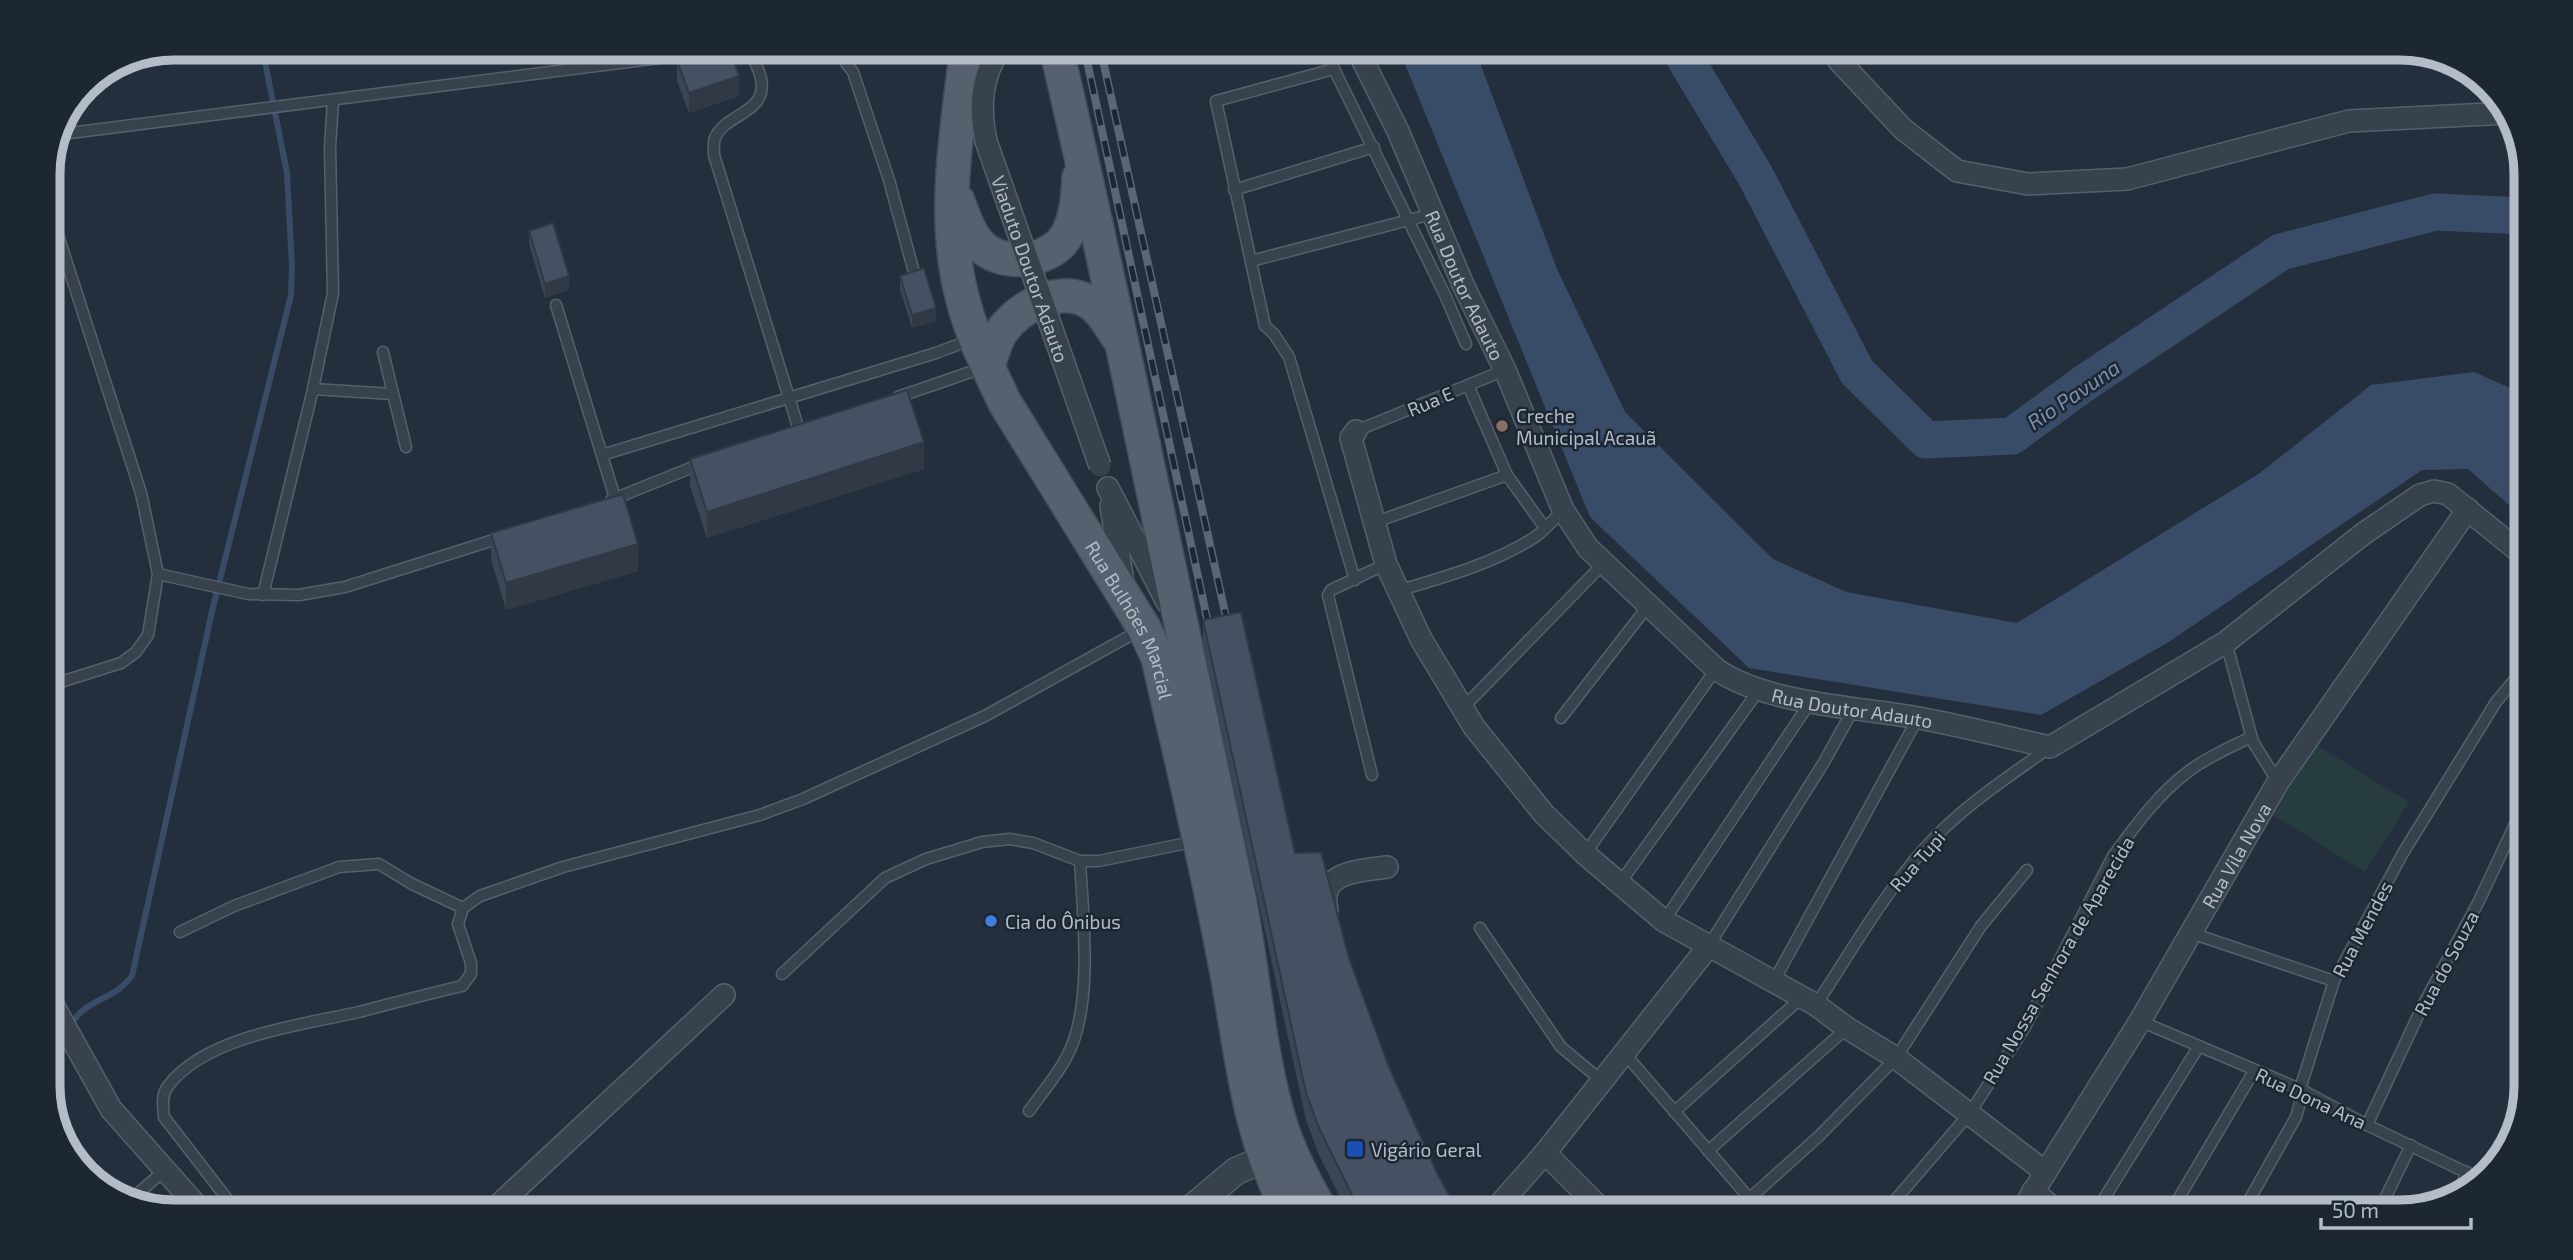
<svg xmlns="http://www.w3.org/2000/svg" width="2573" height="1260" font-family="'Exo 2',sans-serif">
<rect width="100%" height="100%" fill="#242f3e"/>
<path fill="#263c3f" d="M2308 740 2409 802 2365 872 2265 810Z"/>
<path fill="#394c67" d="M1398 47H1474L1557 269 1625 412 1773 559 1846 592 2017 623 2260 473 2371 385 2474 372 2526 395V520L2468 469 2422 470 2167 643 2041 715 1749 668 1590 517Z"/>
<g fill="none" stroke-linecap="round" stroke-linejoin="round">
<path stroke="#394c67" stroke-width="6" d="M48 1049C63 1037 71 1019 86 1008 105 995 116 996 132 976L213 607 291 295 292 266 287 173 262 47"/>
<path stroke="#394c67" stroke-width="37" d="M1678 47 1755 175 1857 372 1926 440 2012 436 2083 384 2281 252 2435 212 2526 216"/>
<defs>
<g id="service">
<path d="M749 47C753 58 759 69 761 79 768 114 725 113 715 138 713 143 714 150 714 155L799 430"/>
<path d="M830 47 840 55 853 72 889 180 915 276"/>
<path d="M1326 47 1334 69"/>
<path d="M62 134 746 47"/>
<path d="M1234 190 1374 147"/>
<path d="M48 204 141 493 158 574 148 635 136 652 121 663 48 686"/>
<path d="M1251 261 1432 214"/>
<path d="M556 305 615 498"/>
<path d="M383 352 406 447"/>
<path d="M1468 385 1507 475 1545 528"/>
<path d="M313 389 392 394"/>
<path d="M898 397 985 367"/>
<path d="M1356 431 1505 370"/>
<path d="M602 455 936 353 973 339"/>
<path d="M611 500 703 463"/>
<path d="M1373 523 1507 475"/>
<path d="M158 574 248 594 299 595 345 587 503 537"/>
<path d="M1355 580 1289 357 1274 334 1265 326 1216 101 1334 69 1445 295 1466 344"/>
<path d="M1397 591C1444 577 1493 564 1535 537 1545 530 1554 519 1563 510"/>
<path d="M263 595 313 389 333 293 330 147 333 101"/>
<path d="M2226 642 2253 742 2278 782"/>
<path d="M1462 709 1604 563"/>
<path d="M1561 718 1648 606"/>
<path d="M1372 775 1328 595 1331 590 1386 564"/>
<path d="M1585 854 1716 669"/>
<path d="M1620 883 1759 690"/>
<path d="M1664 921 1811 701"/>
<path d="M1480 928 1561 1047 1602 1081"/>
<path d="M180 932 234 906 339 867 379 864 412 884 463 908"/>
<path d="M2191 933 2334 981"/>
<path d="M1708 947 1824 762 1854 708"/>
<path d="M782 974 885 878 926 859 982 842 1010 839 1033 843 1080 861H1099L1197 841"/>
<path d="M1774 981 1918 718"/>
<path d="M1816 1005C1850 953 1882 897 1923 850 1959 809 2005 779 2049 748"/>
<path d="M2526 1015C2520 1036 2517 1055 2526 1074"/>
<path d="M2140 1021 2300 1089 2367 1125 2480 1179"/>
<path d="M1625 1054 1762 1213"/>
<path d="M1029 1111C1041 1094 1056 1077 1066 1058 1094 1009 1083 916 1080 861"/>
<path d="M1674 1112 1801 998"/>
<path d="M2367 1125 2424 1003 2479 901 2526 801"/>
<path d="M1708 1151 1847 1028"/>
<path d="M2457 1196 2467 1172"/>
<path d="M1749 1199 1819 1136 1896 1058 1981 926 2027 870"/>
<path d="M128 1202 165 1170"/>
<path d="M238 1213 164 1117C163 1106 161 1095 168 1086 206 1036 301 1025 359 1012 393 1003 428 994 462 986L471 974V963L458 924 463 908 480 896 563 867 760 815 803 799 985 716 1142 629"/>
<path d="M1884 1213 1970 1113 2025 1027 2113 856C2135 826 2159 793 2189 771 2207 757 2231 747 2251 737"/>
<path d="M2095 1213 2199 1046"/>
<path d="M2170 1213 2254 1071"/>
<path d="M2242 1213 2296 1117 2300 1103V1089L2334 981 2403 853 2496 702 2526 666"/>
<path d="M2378 1213 2411 1145"/>
</g>
<g id="minor">
<path id="s1" d="M1356 47 1398 131 1464 287 1505 370 1563 510 1588 548 1716 669C1764 703 1854 707 1913 717 1959 725 2005 737 2050 747L2226 642 2363 534 2420 495 2434 491 2448 494 2526 557"/>
<path d="M1830 47 1840 62 1903 129 1957 171 2028 184 2127 179 2349 121 2508 113"/>
<path d="M1356 431 1351 438 1352 442 1386 564 1421 639 1474 727 1544 814 1585 854 1664 921 1816 1005 1847 1028 1896 1058 2044 1171"/>
<path d="M1108 488 1167 602"/>
<path d="M1111 506 1123 582"/>
<path d="M1327 910C1318 871 1359 871 1387 867"/>
<path d="M48 996 111 1109 203 1213"/>
<path d="M1545 1153 1605 1213"/>
<path d="M2033 1191 2059 1213"/>
<path d="M490 1213 724 995"/>
<path d="M1492 1213 1545 1153 1708 947"/>
<path id="s2" d="M2020 1213 2140 1021 2278 782 2468 509"/>
</g>
<path id="tertiary" d="M1186 1213 1236 1171 1264 1159"/>
<g id="primary">
<path id="s3" d="M967 47C957 131 940 221 964 304 973 338 990 371 1005 403L1144 628 1158 658C1181 759 1206 861 1225 963 1242 1051 1246 1132 1290 1213"/>
<path d="M1056 47C1121 327 1177 609 1237 889 1254 967 1257 1050 1281 1126 1291 1157 1306 1185 1322 1213"/>
<path d="M958 201C963 215 969 234 980 245 999 265 1039 264 1060 244 1076 228 1078 198 1079 177"/>
<path d="M988 366C992 355 995 341 1002 331 1020 306 1061 285 1089 302 1102 310 1109 324 1117 336"/>
</g>
</defs>
<use href="#service" stroke="#565f6c" stroke-width="13"/>
<use href="#minor" stroke="#565f6c" stroke-width="24"/>
<use href="#tertiary" stroke="#565f6c" stroke-width="29"/>
<use href="#primary" stroke="#414a57" stroke-width="36"/>
<use href="#service" stroke="#38414e" stroke-width="10"/>
<use href="#minor" stroke="#38414e" stroke-width="21"/>
<use href="#tertiary" stroke="#38414e" stroke-width="26"/>
<use href="#primary" stroke="#56606e" stroke-width="33"/>
<defs>
<g id="rail">
<path d="M1084 47 1211 637"/>
<path d="M1100 47 1230 635"/>
</g>
</defs>
<use href="#rail" stroke="#5a6575" stroke-width="8"/>
<use href="#rail" stroke="#1d2633" stroke-width="5" stroke-dasharray="16" stroke-linecap="butt"/>
<defs>
<g id="minor-bridge">
<path id="s4" d="M1000 47C981 78 979 107 986 141L1100 466"/>
</g>
</defs>
<use href="#minor-bridge" stroke="#565f6c" stroke-width="24" stroke-linecap="butt"/>
<use href="#minor-bridge" stroke="#38414e" stroke-width="21"/>
</g>
<g fill="#3b4654">
<path d="M677 61 739 96 689 113 677 81Z"/>
<path d="M529 231 569 290 545 298 529 244Z"/>
<path d="M900 276 936 321 912 328 900 289Z"/>
<path d="M690 459 924 469 707 538 690 486Z"/>
<path d="M491 533 638 571 506 610 491 559Z"/>
<path d="M1203 620 1295 853 1349 958 1389 1067 1438 1175 1454 1204 1465 1213H1348L1319 1155 1306 1120 1203 646Z"/>
</g>
<g fill="#303945">
<path d="M739 76V96L689 113V93Z"/>
<path d="M569 276V290L545 298V284Z"/>
<path d="M936 308V321L912 328V315Z"/>
<path d="M924 442V469L707 538V512Z"/>
<path d="M638 544V571L506 610V583Z"/>
</g>
<g fill="#455162" stroke="#303945" stroke-width="2">
<path d="M715 47H729L739 76 689 93 677 61Z"/>
<path d="M553 223 569 276 545 284 529 231Z"/>
<path d="M924 268 936 308 912 315 900 276Z"/>
<path d="M907 390 924 442 707 512 690 459Z"/>
<path d="M623 494 638 544 506 583 491 533Z"/>
<path d="M1241 612 1295 853 1321 852 1349 958 1389 1067 1438 1175 1454 1204 1459 1202 1465 1213H1370L1367 1208 1374 1206 1370 1198 1354 1199 1319 1128 1306 1093 1203 620Z"/>
</g>
<circle fill="#8d6e63" stroke="#1d2633" stroke-width="2.5" cx="1502" cy="426" r="7"/>
<circle fill="#3f7fe0" stroke="#1d2633" stroke-width="2.5" cx="991" cy="921" r="7"/>
<rect fill="#1a4fb4" stroke="#1d2633" stroke-width="2.5" x="1346" y="1140" width="18" height="18" rx="3.5"/>
<g text-anchor="middle" dominant-baseline="central" stroke-width="5" stroke-linejoin="round" paint-order="stroke">
<g font-size="19" fill="#b4bcc9" stroke="#1d2633">
<text stroke="none"><textPath href="#s4" startOffset="233">Viaduto Doutor Adauto</textPath></text>
<text stroke="none"><textPath href="#s1" startOffset="262">Rua Doutor Adauto</textPath></text>
<text transform="translate(1430 401) rotate(-23)">Rua E</text>
<text stroke="none"><textPath href="#s3" startOffset="618">Rua Bulhões Marcial</textPath></text>
<text stroke="none"><textPath href="#s1" startOffset="872">Rua Doutor Adauto</textPath></text>
<text stroke="none"><textPath href="#s2" startOffset="418">Rua Vila Nova</textPath></text>
<text transform="translate(1917 861) rotate(-49)">Rua Tupi</text>
<text transform="translate(2362 929) rotate(-62)">Rua Mendes</text>
<text transform="translate(2058 960) rotate(-60)">Rua Nossa Senhora de Aparecida</text>
<text transform="translate(2446 963) rotate(-62)">Rua do Souza</text>
<text transform="translate(2311 1098) rotate(25)">Rua Dona Ana</text>
</g>
<g font-size="19" fill="#b4bcc9" stroke="#1d2633" text-anchor="start">
<text x="1516" y="415">Creche<tspan x="1516" dy="22">Municipal Acauã</tspan></text>
<text x="1005" y="921">Cia do Ônibus</text>
<text x="1371" y="1149">Vigário Geral</text>
</g>
<g font-size="21" font-style="italic" fill="#7c92b1" stroke="#1d2633">
<text transform="translate(2073 394) rotate(-34)">Rio Pavuna</text>
</g>
</g>
<path d="M0 0H2573V1260H0ZM174 60H2400A114 114 0 0 1 2514 174V1086A114 114 0 0 1 2400 1200H174A114 114 0 0 1 60 1086V174A114 114 0 0 1 174 60Z" fill="#1d2633" fill-rule="evenodd"/>
<path fill="none" stroke="#b4bcc9" stroke-width="9" d="M174 60H2400A114 114 0 0 1 2514 174V1086A114 114 0 0 1 2400 1200H174A114 114 0 0 1 60 1086V174A114 114 0 0 1 174 60Z"/>
<path d="M2321 1218v10h150v-10" fill="none" stroke="#b4bcc9" stroke-width="3.5"/>
<text x="2332" y="1218" font-size="21" fill="#b4bcc9" stroke="#1d2633" stroke-width="5" paint-order="stroke">50 m</text>
</svg>
